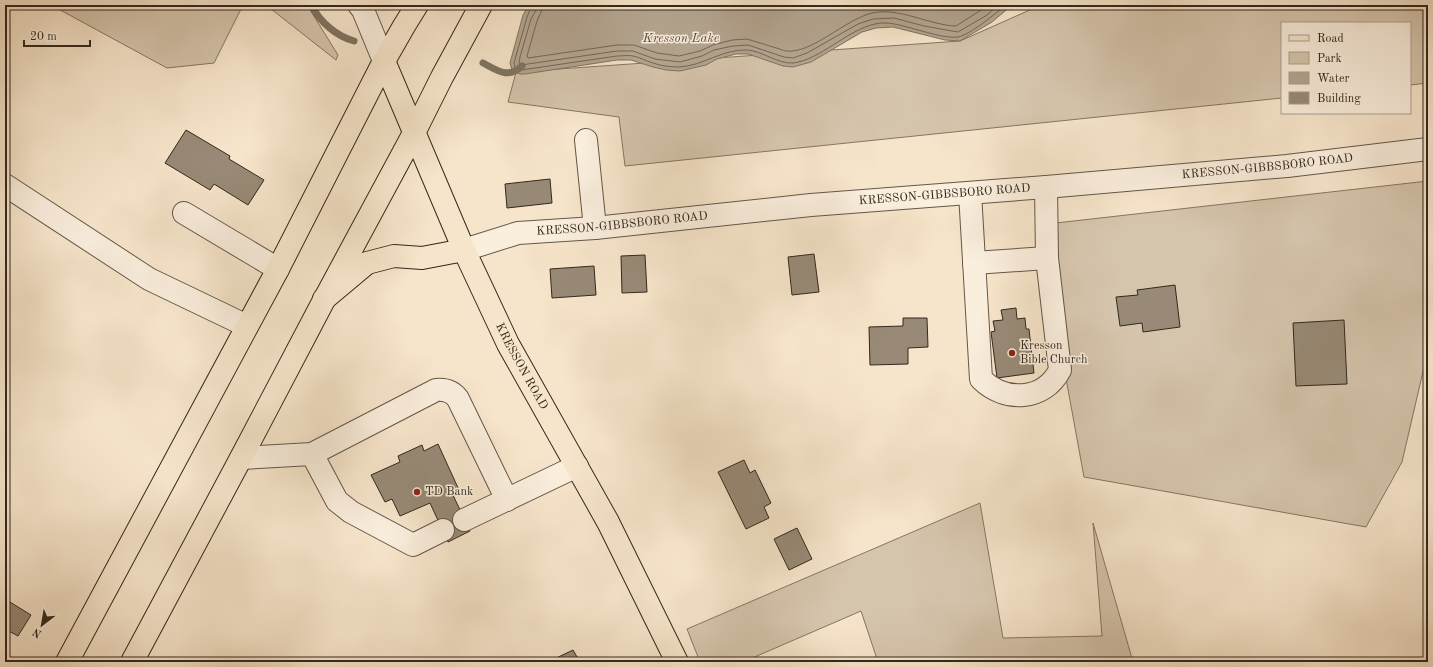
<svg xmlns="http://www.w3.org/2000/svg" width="1433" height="667" font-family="'Old Standard TT',serif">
<rect width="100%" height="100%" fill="#f7e5cb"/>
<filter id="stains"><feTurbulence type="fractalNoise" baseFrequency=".005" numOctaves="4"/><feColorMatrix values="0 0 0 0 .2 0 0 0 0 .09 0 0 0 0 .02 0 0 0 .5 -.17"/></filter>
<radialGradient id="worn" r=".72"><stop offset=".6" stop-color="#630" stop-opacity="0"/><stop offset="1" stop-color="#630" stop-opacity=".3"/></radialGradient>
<g fill="#d6c5ad" stroke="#847664">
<path d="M51 5H243L214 63 167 68Z"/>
<path d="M266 5H307L338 55 336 60Z"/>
<path d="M1041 5H1428V83L1410 85V23H1282V98L625 166 619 117 508 102 516 72 960 41Z"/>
<path d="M1428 181V350L1402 462 1366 527 1084 477 1038 225Z"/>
<path d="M980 503 1003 638 1102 636 1093 523 1133 662H878L861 611 750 659 751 662H700L687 629Z"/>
</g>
<path fill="#b4a590" stroke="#807362" d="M529 5H1012L992 22 960 41 945 40 893 27 876 28 862 32 811 62 793 67 783 66 748 54H736L717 59 706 65 680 71 666 70 653 67 631 60H617L525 74H520L512 70 510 63 523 15Z"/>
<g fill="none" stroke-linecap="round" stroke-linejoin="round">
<g stroke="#736656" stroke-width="1">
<path d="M532 5 527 17 514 63 515 67 521 70 617 56C622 56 628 55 633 56 639 57 646 61 653 63 661 66 671 67 679 67 703 66 722 49 747 50 763 51 777 64 793 63 820 60 847 30 875 24 887 21 899 25 911 28 922 31 947 39 958 37 970 35 996 13 1006 5"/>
<path d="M537 5 536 10 531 19 520 57 519 63 521 65 617 51H633L655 59 680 62 702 56 714 50 733 46 748 45 784 57 793 58 807 53 858 24 873 19 894 18 924 26 958 32 987 15 998 5"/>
<path d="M543 5 542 10 537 21 527 56 528 58 617 45H634L657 53 679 56 700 51 713 45 732 40 747 39 786 51C812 54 844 20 872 13 900 7 928 25 956 26L989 5"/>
</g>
<g stroke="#807362" stroke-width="7">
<path d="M311 5C320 22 336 36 354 41"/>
<path d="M483 63C498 71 508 79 522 66"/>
</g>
</g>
<g fill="#988a77" stroke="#32281c">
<path d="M186 130 230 156 229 159 264 180 248 205 214 184 210 190 165 163Z"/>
<path d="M550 179 552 203 507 208 505 184Z"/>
<path d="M814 254 819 292 792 295 788 257Z"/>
<path d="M645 255 647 292 622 293 621 256Z"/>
<path d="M594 266 596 295 552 298 550 269Z"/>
<path d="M1175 285 1180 327 1143 332 1142 323 1120 326 1116 297 1138 295 1137 290Z"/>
<path d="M1016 308 1017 319 1025 318 1026 329H1029L1034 373 997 378 991 332 995 331 993 321 1003 320 1001 310Z"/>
<path d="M903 318H927L928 347 908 348V364L870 365 869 327 903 326Z"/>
<path d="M1344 320 1347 384 1296 386 1293 323Z"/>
<path d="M438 444 459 490 452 493 470 531 448 542 430 503 400 516 392 499 385 502 371 475 400 462 398 456 422 445 424 451Z"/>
<path d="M744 460 750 473 755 470 771 503 764 507 769 518 746 529 718 472Z"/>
<path d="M797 528 812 559 789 570 774 539Z"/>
<path d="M5 599 31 615 18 636 5 629Z"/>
<path d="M573 650 580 662H548Z"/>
</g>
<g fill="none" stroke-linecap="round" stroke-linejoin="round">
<defs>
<g id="minor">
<path d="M359 5 363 10 384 61"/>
<path d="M586 140 595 228"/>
<path d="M5 185 149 279 247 326"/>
<path d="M970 193 981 379C1005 403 1044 401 1060 370L1047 258 1046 187"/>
<path d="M184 213 278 269"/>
<path id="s1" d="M464 250 518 233 595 228 811 205 1046 187 1287 166 1428 149"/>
<path d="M974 263 1047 258"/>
<path d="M312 454 337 501 351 512 413 545 443 530"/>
<path d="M241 458 312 454 436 390C446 389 453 392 458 399L507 500"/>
<path d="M464 520 577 466"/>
</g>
<g id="major">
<path id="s2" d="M384 61 464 250 508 344 608 522 677 662"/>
<path d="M324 299 367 263 394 256 422 258 464 250"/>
</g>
<g id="highway">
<path d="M67 662 278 269 384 61 404 26 417 5"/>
<path d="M132 662 241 458 324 300 414 133 442 77 481 5"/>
</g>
</defs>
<use href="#minor" stroke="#635748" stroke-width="24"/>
<use href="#major" stroke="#32281c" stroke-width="24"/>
<use href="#highway" stroke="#32281c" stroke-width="24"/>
<use href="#minor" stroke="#faeedd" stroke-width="22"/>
<use href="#major" stroke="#f7e5cb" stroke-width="22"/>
<use href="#highway" stroke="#f7e5cb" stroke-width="22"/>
</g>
<g fill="#8f2418" stroke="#faeedd" stroke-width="1.5">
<circle cx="1012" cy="353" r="4"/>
<circle cx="417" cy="492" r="4"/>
</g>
<g text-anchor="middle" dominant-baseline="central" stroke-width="3" stroke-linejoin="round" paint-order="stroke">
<g font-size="12" fill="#32281c" stroke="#faeedd">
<text stroke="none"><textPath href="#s1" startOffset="809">KRESSON-GIBBSBORO ROAD</textPath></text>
<text stroke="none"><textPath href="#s1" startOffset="485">KRESSON-GIBBSBORO ROAD</textPath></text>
<text stroke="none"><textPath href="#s1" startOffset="161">KRESSON-GIBBSBORO ROAD</textPath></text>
<text stroke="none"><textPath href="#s2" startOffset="335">KRESSON ROAD</textPath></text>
</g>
<g font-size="12" fill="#32281c" stroke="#faeedd" text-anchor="start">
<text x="1020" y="346">Kresson<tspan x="1020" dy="14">Bible Church</tspan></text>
<text x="425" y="492">TD Bank</text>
</g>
<g font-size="13" font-style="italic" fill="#594e3f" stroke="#faeedd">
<text x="681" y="38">Kresson Lake</text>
</g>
</g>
<rect width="1433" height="667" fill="none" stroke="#f7e5cb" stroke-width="20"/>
<rect x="6" y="6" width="1421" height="655" fill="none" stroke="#32281c" stroke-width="2"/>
<rect x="10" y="10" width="1413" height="647" fill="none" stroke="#32281c"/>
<rect x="1281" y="22" width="130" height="92" fill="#faeedd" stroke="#aa9f90"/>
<rect x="1289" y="35" width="20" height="6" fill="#f7e5cb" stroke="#aa9f90"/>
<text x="1317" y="42" font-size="12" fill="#32281c">Road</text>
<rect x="1289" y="52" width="20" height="12" fill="#d6c5ad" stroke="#aa9f90"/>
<text x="1317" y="62" font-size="12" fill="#32281c">Park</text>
<rect x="1289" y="72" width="20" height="12" fill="#b4a590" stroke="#aa9f90"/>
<text x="1317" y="82" font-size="12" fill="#32281c">Water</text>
<rect x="1289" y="92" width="20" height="12" fill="#988a77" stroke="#aa9f90"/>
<text x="1317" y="102" font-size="12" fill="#32281c">Building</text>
<g transform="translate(42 625) rotate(211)" stroke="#faeedd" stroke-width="3" paint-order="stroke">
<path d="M0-3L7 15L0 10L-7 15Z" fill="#32281c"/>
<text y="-6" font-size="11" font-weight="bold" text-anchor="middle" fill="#32281c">N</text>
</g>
<path d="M24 40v6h66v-6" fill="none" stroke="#32281c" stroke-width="2"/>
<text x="30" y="40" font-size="12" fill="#32281c" stroke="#faeedd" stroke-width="3" paint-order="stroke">20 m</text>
<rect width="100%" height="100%" filter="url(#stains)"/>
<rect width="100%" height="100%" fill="url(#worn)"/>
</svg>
